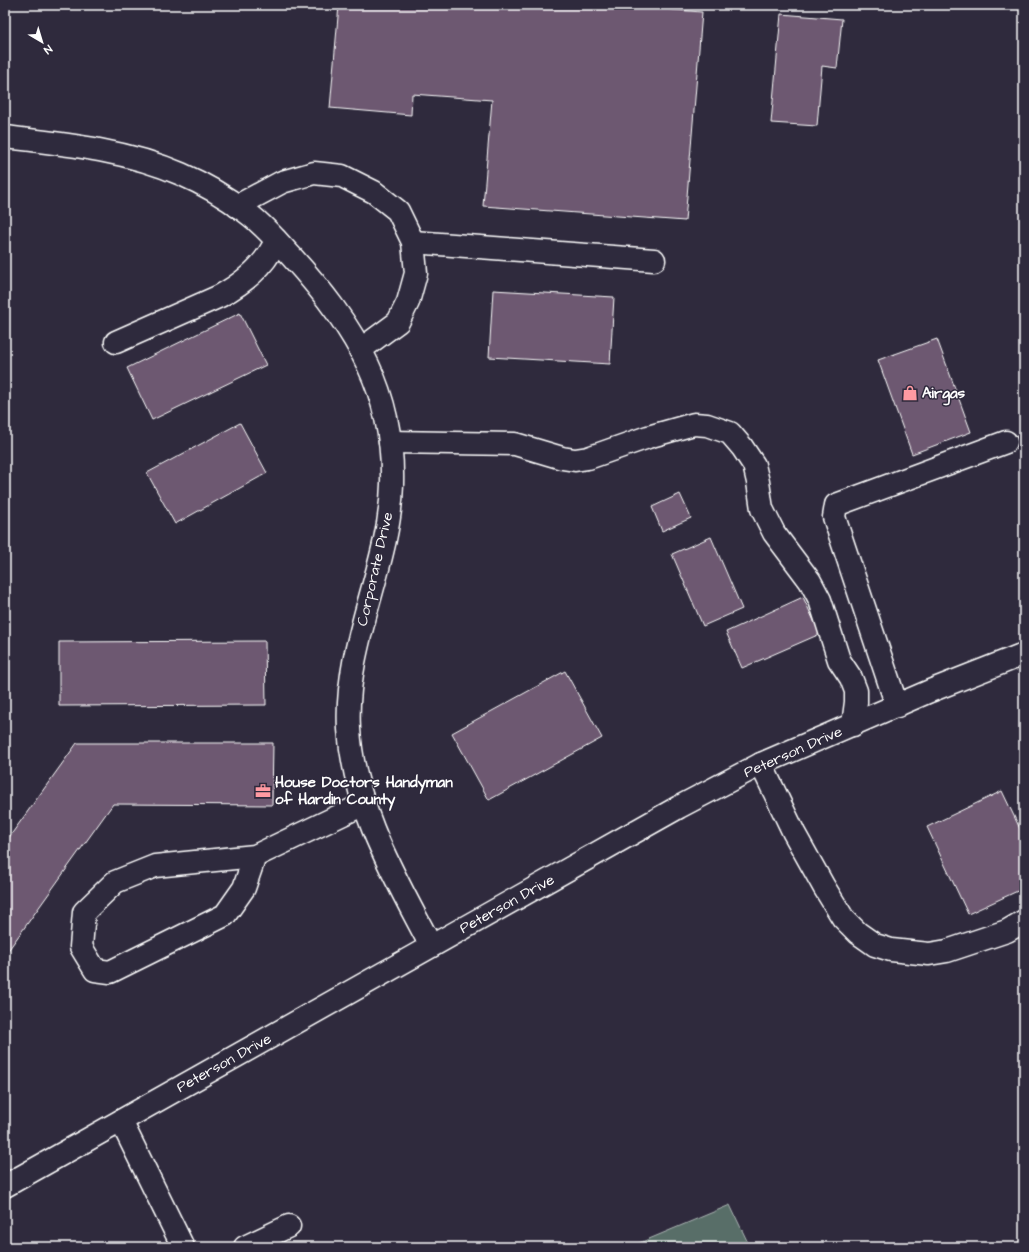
<svg xmlns="http://www.w3.org/2000/svg" width="1029" height="1252" font-family="'Architects Daughter',sans-serif">
<rect width="100%" height="100%" fill="#2f2a3d"/>
<filter id="ink" filterUnits="userSpaceOnUse"><feTurbulence type="fractalNoise" baseFrequency=".025" numOctaves="2"/><feDisplacementMap in="SourceGraphic" scale="8" xChannelSelector="R" yChannelSelector="G"/><feConvolveMatrix kernelMatrix="1 2 1 2 8 2 1 2 1" color-interpolation-filters="sRGB"/></filter>
<g filter="url(#ink)">
<path fill="#586e68" stroke="#acb6b4" d="M730 1205 750 1247H630Z"/>
<g fill="#6d5971" stroke="#fff">
<path d="M339 5H608L702 12 685 221 483 206 492 100 412 94 411 115 330 108Z"/>
<path d="M781 14 842 19 837 68 822 66 817 126 771 123Z"/>
<path d="M493 290 614 297 610 364 489 357Z"/>
<path d="M240 313 266 365 152 420 127 368Z"/>
<path d="M937 339 971 432 912 454 878 360Z"/>
<path d="M240 423 267 473 175 524 147 473Z"/>
<path d="M680 494 691 518 662 531 652 507Z"/>
<path d="M711 537 742 609 703 626 672 554Z"/>
<path d="M803 597 820 634 742 668 726 632Z"/>
<path d="M265 641 266 705 59 706V642Z"/>
<path d="M565 671 602 738 489 800 452 733Z"/>
<path d="M77 743H273L272 805 113 804 7 952 5 950V843Z"/>
<path d="M1002 791 1024 837V888L968 914 927 827Z"/>
</g>
<g fill="none" stroke-linecap="round" stroke-linejoin="round">
<defs>
<g id="minor">
<path d="M5 137C64 144 126 150 181 174 204 184 226 197 246 212 263 224 277 241 291 256 321 289 349 324 368 365 385 401 393 443 392 484 390 567 344 643 349 729 354 809 395 877 431 946"/>
<path d="M237 206 282 182 314 173 342 176 374 192 398 211 413 242 416 273 408 302 398 322 360 350"/>
<path d="M413 242 654 260"/>
<path d="M116 342 220 296C243 283 266 266 276 240"/>
<path d="M390 442 515 444 562 458 575 460 588 458 648 437 694 424 707 425 730 433 742 447 754 465 758 482 762 509 774 533 810 581 820 600 839 660 851 678 856 691V702L853 725"/>
<path d="M897 706 834 517 836 505 1006 442"/>
<path d="M761 764 794 833 824 887 843 918 858 933 875 945 891 950 929 954 947 951 1007 931 1024 921"/>
<path d="M255 856 244 888 225 915 110 972 95 970 81 947 84 912 115 882 155 866 255 856 364 804"/>
<path d="M121 1121 183 1247"/>
<path d="M5 1186 679 807 761 764 930 691 1024 654"/>
<path d="M245 1247 289 1226"/>
</g>
</defs>
<use href="#minor" stroke="#fff" stroke-width="25"/>
<use href="#minor" stroke="#2f2a3d" stroke-width="22"/>
</g>
</g>
<defs>
<symbol id="shop-bare" viewBox="-9 -9 18 18"><path d="M-5-2.5h2.3a2.7 3.5 0 0 1 5.4 0H5L5.5 6h-11ZM-1.5-2.5h3a1.5 2.3 0 0 0-3 0Z" fill="#ff9aa2" stroke="#2f2a3d" stroke-width="2.5" paint-order="stroke"/></symbol>
<symbol id="office-bare" viewBox="-9 -9 18 18"><path d="M-6-3h4V-5.5h4V-3h4V5H-6ZM-1-4.5V-3h2v-1.5ZM-6 0V1H6V0Z" fill="#ff9aa2" stroke="#2f2a3d" stroke-width="2.5" paint-order="stroke"/></symbol>
</defs>
<g fill-rule="evenodd">
<use href="#shop-bare" x="899" y="382" width="22" height="22"/>
<use href="#office-bare" x="252" y="780" width="22" height="22"/>
</g>
<g text-anchor="middle" dominant-baseline="central" stroke-width="3" stroke-linejoin="round" paint-order="stroke">
<g font-size="15" font-weight="bold" fill="#fff" stroke="#2f2a3d" text-anchor="start">
<text x="922" y="393">Airgas</text>
<text x="275" y="782">House Doctors Handyman<tspan x="275" dy="17">of Hardin County</tspan></text>
</g>
<g font-size="15" fill="#fff" stroke="#2f2a3d">
<text transform="translate(375 569) rotate(-77)">Corporate Drive</text>
<text transform="translate(793 752) rotate(-24)">Peterson Drive</text>
<text transform="translate(507 904) rotate(-29)">Peterson Drive</text>
<text transform="translate(224 1063) rotate(-29)">Peterson Drive</text>
</g>
</g>
<rect width="1029" height="1252" fill="none" stroke="#2f2a3d" stroke-width="20"/>
<rect x="10" y="10" width="1009" height="1232" fill="none" stroke="#fff" stroke-width="1.5" filter="url(#ink)"/>
<g transform="translate(42 42) rotate(142)" stroke="#2f2a3d" stroke-width="3" paint-order="stroke">
<path d="M0-3L7 15L0 10L-7 15Z" fill="#ffffff"/>
<text y="-6" font-size="11" font-weight="bold" text-anchor="middle" fill="#ffffff">N</text>
</g>
</svg>
